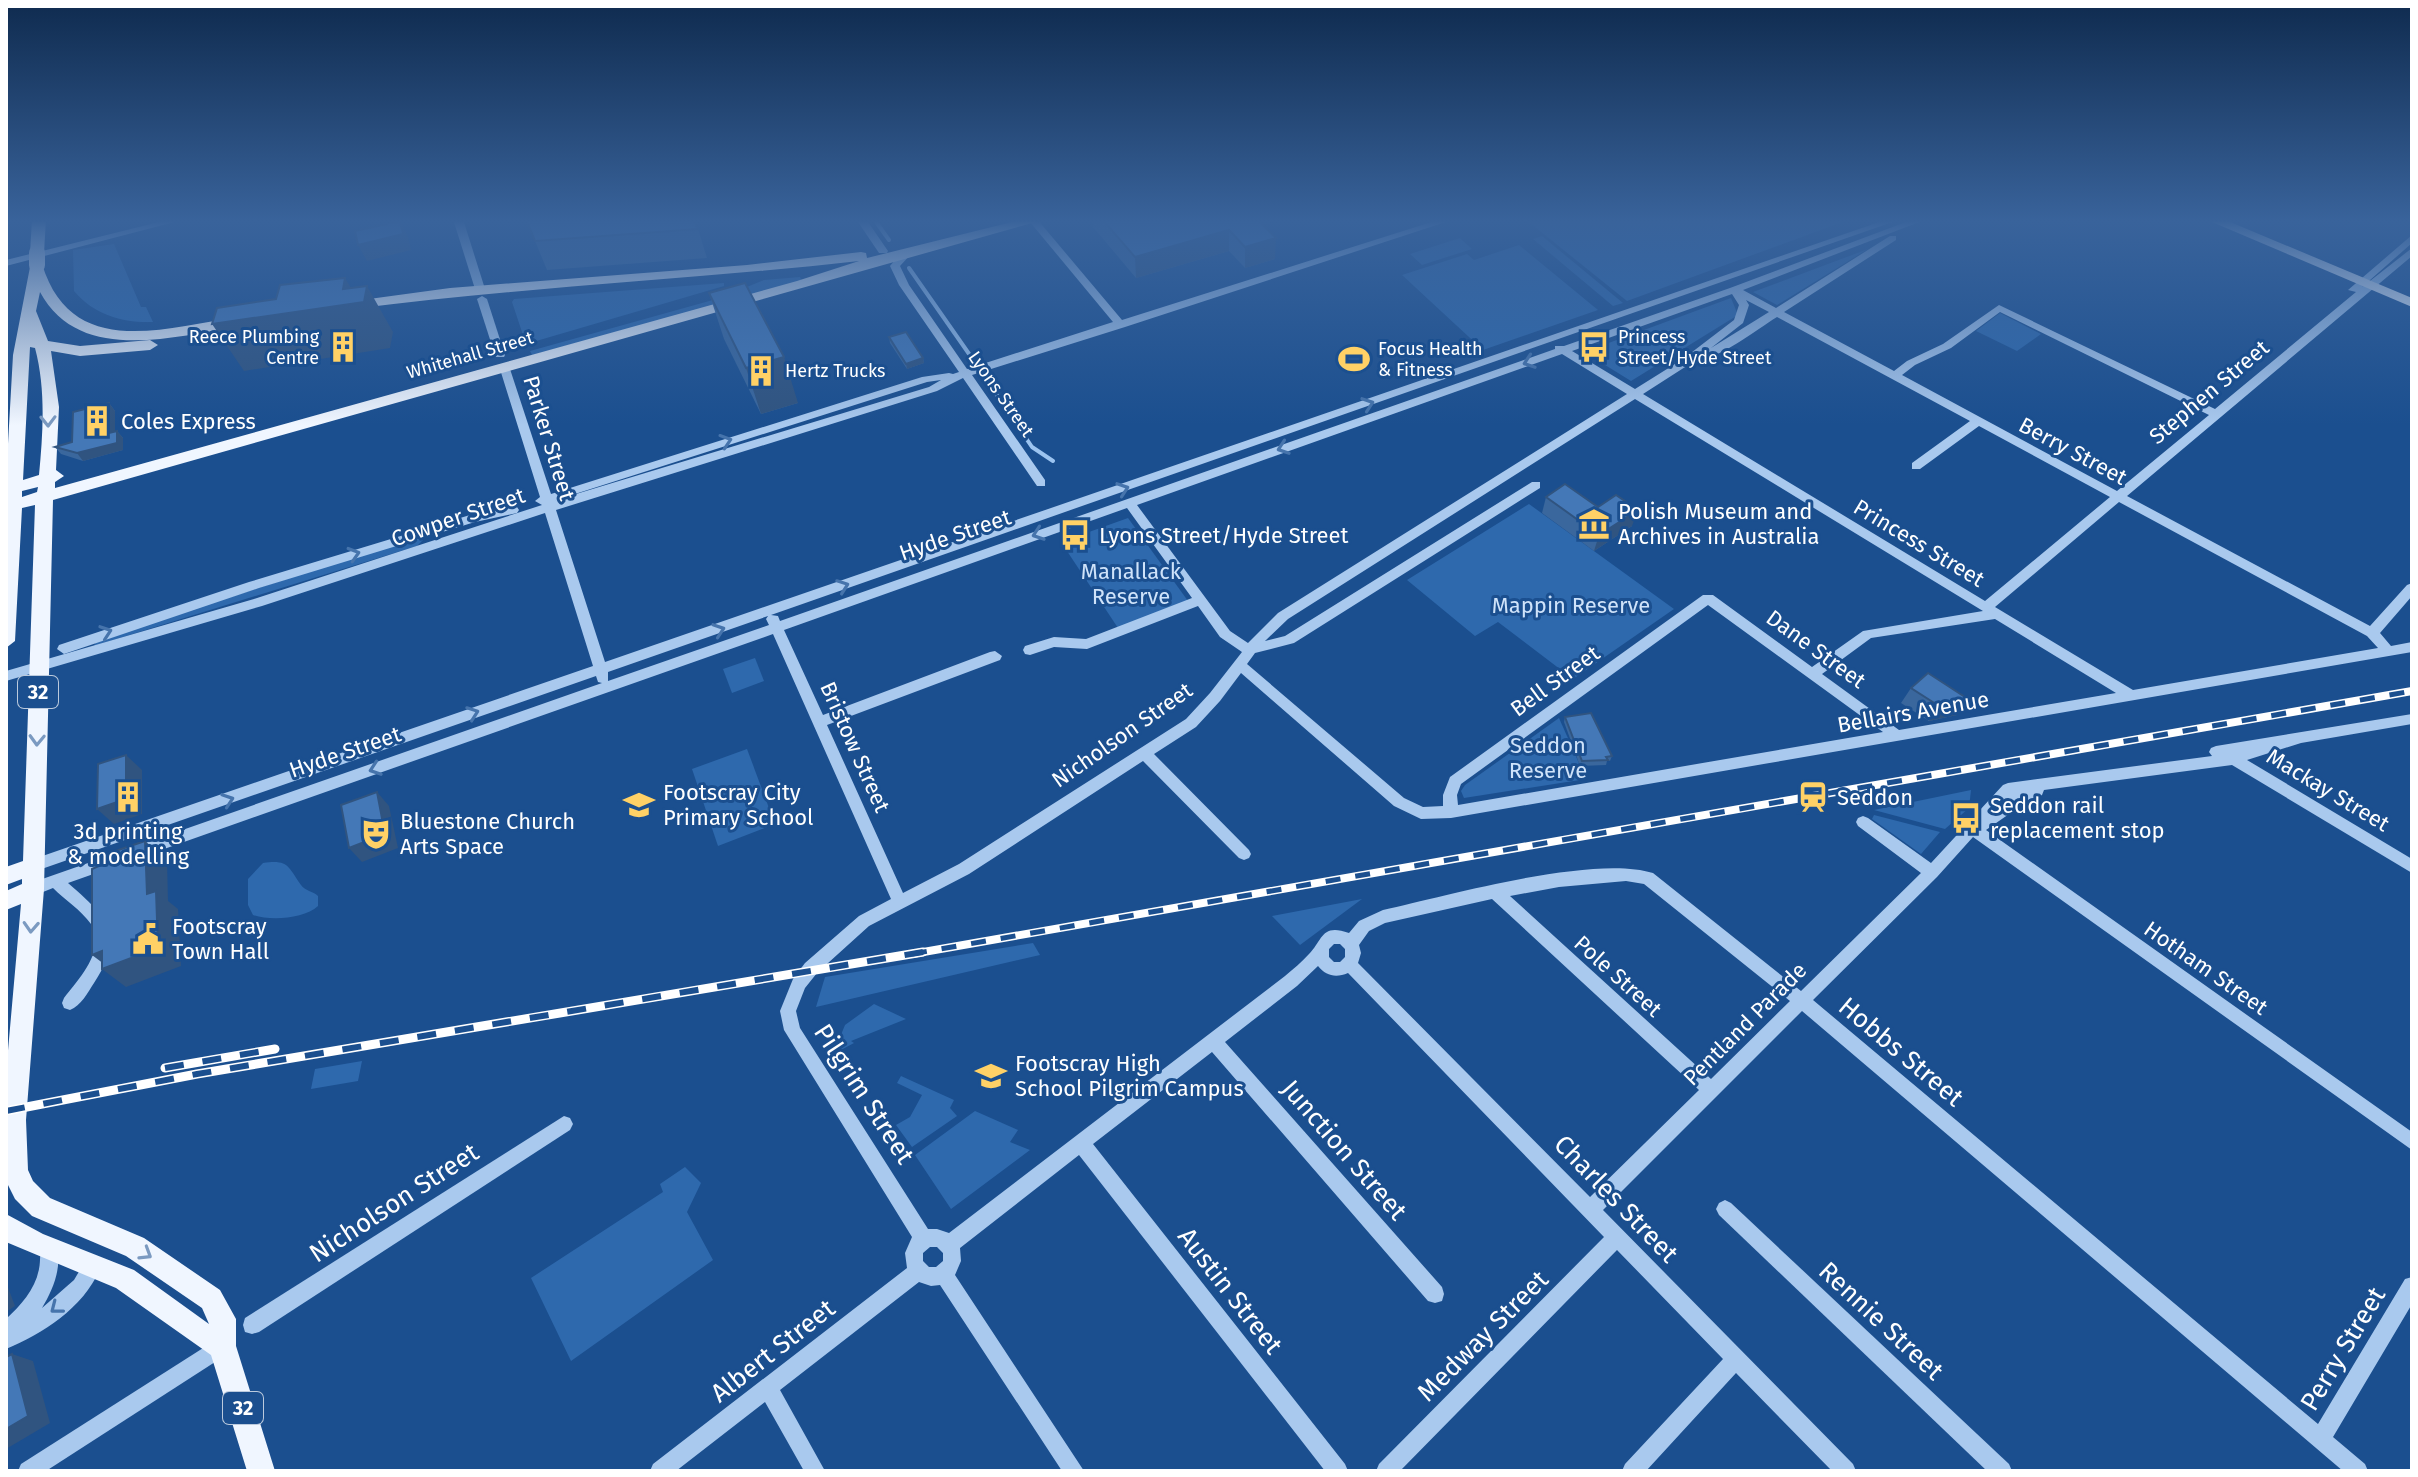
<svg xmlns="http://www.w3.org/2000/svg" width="2418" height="1477" font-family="'Fira Sans',sans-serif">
<rect width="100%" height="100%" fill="#1b4f8f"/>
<g fill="#2e69ad">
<path d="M1525 219H1851L1627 301Z"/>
<path d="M1542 236 1623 303 1613 306 1533 239Z"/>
<path d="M1460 238 1472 249 1422 265 1410 254Z"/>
<path d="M114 244 141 307H146L153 322C123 323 94 315 74 291L73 250Z"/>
<path d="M1519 245 1598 310 1483 350 1402 275 1467 254 1474 260Z"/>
<path d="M1868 249 1777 305 1753 292Z"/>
<path d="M800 277 802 281 532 355 530 351 720 298 764 280Z"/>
<path d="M724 283V286L526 344 512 302 514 299Z"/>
<path d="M1731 298 1738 315 1631 381 1584 352Z"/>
<path d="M2000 313 2041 334 2017 351 1976 331Z"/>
<path d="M1529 504 1674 609 1573 679 1498 622 1475 636 1407 580Z"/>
<path d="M1128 518 1188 601 1118 628 1061 542Z"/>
<path d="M415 537 423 540 417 546 94 646 96 641Z"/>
<path d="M755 658 764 681 732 693 723 669Z"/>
<path d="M1559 718 1586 779 1464 798 1461 791 1465 785Z"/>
<path d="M747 749 775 824 718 846 692 769Z"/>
<path d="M1971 790 1969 808 1945 829 1874 810Z"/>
<path d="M1874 815 1940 832 1921 854 1872 819Z"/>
<path d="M263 863C289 859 288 867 301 885 305 891 313 891 318 896V906C304 919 270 921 253 915L248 905V879Z"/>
<path d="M1362 899 1300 945 1272 916Z"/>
<path d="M1033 943 1040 955 816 1007 825 977Z"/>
<path d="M874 1004 906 1019 851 1041 854 1043 839 1051 836 1047 845 1025Z"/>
<path d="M362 1061 358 1081 311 1089 315 1069Z"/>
<path d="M901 1076 954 1100 950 1108 957 1116 912 1147 896 1125 910 1117 922 1095 897 1083Z"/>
<path d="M975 1111 1018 1130 1010 1142 1030 1150 951 1209 915 1155Z"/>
<path d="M685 1167 701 1183 687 1212 713 1260 571 1361 531 1278 663 1192 660 1184Z"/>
</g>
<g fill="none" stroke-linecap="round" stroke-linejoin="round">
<g stroke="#9cc4f0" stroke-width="4">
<path d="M874 219 889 240"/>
<path d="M909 268 974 361"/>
<path d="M982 373 1032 447 1053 461"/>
</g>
<g fill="#a9c9ee" fill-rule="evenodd">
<path d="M171 219H186L6 266V260Z"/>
<path d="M453 219H463L485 289 484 291H476L475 289Z"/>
<path d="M856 219H866L888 251 887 253H879Z"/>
<path d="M1029 219H1037L1122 320 1441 219H1455L1125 327 972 375 1045 480V486H1037L963 378 937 391 556 510 605 662 1888 219H1901L771 615 778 616 780 621 1555 349V346H1564L1730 288 1914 219H1927L1743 290 1776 308 1890 236H1896V240L1784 312 1894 371 1907 361 1943 344 1999 305 2215 409 2356 292 2348 290 2412 235V243L2361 288 2412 248V256L2127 496 2370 626 2407 585 2412 583V596L2380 633 2391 646 2412 642V652L1451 818 1421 819 1394 806 1241 673 1220 701 1196 727 1154 754 1249 850 1251 854 1249 858 1244 860 1239 858 1143 761 969 874 869 926 817 973 805 988 796 1011 800 1028 928 1229H937L949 1233 1285 976C1293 969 1302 962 1309 954 1323 940 1321 923 1349 933L1359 921 1383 910C1447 896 1594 854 1653 873L1801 991 1921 873 1858 826 1856 822 1858 818 1863 816 1868 818 1931 863 2003 785 2008 783 2212 756 2209 752 2211 748 2216 746 2412 714V724L2301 743 2247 760 2412 859V873L2232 765 2044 790 2042 795 2025 803 1986 830 2412 1132V1150L1973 837 1937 877 1813 1000 2318 1424 2405 1279 2412 1277V1304L2333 1437 2365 1464 2368 1471H2343L1802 1011 1603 1210 1853 1464 1856 1471H1832L1736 1373 1646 1471H1622L1625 1464 1723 1359 1617 1250 1400 1471H1376L1379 1464 1604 1237 1348 973C1336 978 1326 976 1318 966L1297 986 1225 1042 1442 1287 1444 1294 1442 1301 1435 1303 1428 1301 1212 1052 1093 1144 1345 1464 1348 1471H1325L1079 1155 960 1248 961 1261 955 1275 1084 1471H1062L940 1285 931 1286 919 1282 780 1390 825 1471H804L765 1402 676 1471H650L653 1464 907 1268 905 1253 912 1237 784 1030 780 1011 793 979 805 963 859 916 891 899 773 634 68 883C106 916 126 934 94 983 88 992 81 1006 70 1010L64 1008 62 1003 64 998C79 979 107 949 91 924 81 910 65 900 53 888L33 896 28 894 25 889 28 884 602 683 598 682 596 676 33 872 28 871 25 866 28 861 593 666 545 513 262 606 6 681V671L254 599 542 505 535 501 540 497 499 366 500 364H508L509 366 551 494 922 377 949 373 953 374 959 372 899 285 890 266 902 252 911 254 900 266 909 285 967 369 1113 322 1030 222ZM1732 294 1739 305 1734 320 1683 359 1635 389 1572 351ZM1746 300 1769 312 1711 348 1743 323 1749 305ZM2000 312 2209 415 2117 491 1902 375 1915 365 1951 348ZM1777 317 1970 421 1912 463V469H1920L1979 426 2110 497 1985 601 1643 394 1696 360C1720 359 1756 330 1777 317ZM1562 354 1627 394 1278 613 1248 643 1230 631 1137 505ZM941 380 929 387 553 501 927 382ZM1635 399 1983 611 1863 631 1812 667 1713 595H1703L1450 777 1443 795V806L1423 807 1404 798 1247 664 1255 653 1294 643 1540 488V482H1532L1285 636 1265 641 1288 619ZM2119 502 2367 636 2378 648 2133 690 1995 607ZM1127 508 1192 598 1086 639 1054 637 1025 646 1023 650 1025 654 1030 655 1054 647 1087 649 1198 606 1220 637 1242 652 1210 693 1186 719 959 864 903 893 827 725 1000 660 1002 656 995 651 990 652 823 715 784 630ZM1708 605 1883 732 1458 805 1457 795 1461 784ZM768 616 766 619 769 625 608 681V672ZM1995 619 2116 693 1899 730 1822 674 1871 638ZM1626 881 1644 884 1790 1001 1711 1079 1510 896 1559 887ZM1492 899 1699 1090 1590 1197 1358 963 1361 953 1359 945 1369 931 1385 923ZM1334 944H1340L1345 949V957L1340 962H1334L1329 957V949ZM930 1247H937L943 1253V1261L936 1267H929L923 1261V1253Z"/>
<path d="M482 296 487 299 505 355 504 357H496L495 355 477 299Z"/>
<path d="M513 506 517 507 519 510 517 513 475 522 259 588 64 654 57 649 59 645 249 582 470 515Z"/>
<path d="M564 1116 570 1118 573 1124 570 1130 259 1332 252 1334 245 1332 243 1325 245 1318Z"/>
<path d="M1725 1200 1731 1203 2009 1464 2012 1471H1987L1719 1215 1716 1209 1719 1203Z"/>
<path d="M49 1240 55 1243C64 1264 53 1290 42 1308L74 1280 87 1258 93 1255 99 1258 102 1264C87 1305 45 1333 6 1349V1319C21 1305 35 1290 39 1269 41 1260 39 1251 43 1243Z"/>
<path d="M222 1336 229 1339 232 1346 229 1353 46 1471H18L21 1464Z"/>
</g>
<g fill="#f0f6ff" fill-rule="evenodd">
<path d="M32 219H46L44 253 37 257 30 253Z"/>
<path d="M1024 219H1046L53 500 44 889 26 1120 28 1170 33 1181 50 1198 144 1238 220 1290 236 1319V1346L275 1471H247L211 1355 116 1288 6 1242V1214L43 1234 134 1270 209 1324 202 1308 126 1256 32 1216 15 1199 6 1181V1073L21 904 6 910V891L22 884V879L6 885V867L23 861 35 505 22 508 15 641 6 648V479L13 355 30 267 42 264C71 359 161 329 237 317L245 322 237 327C171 337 79 364 40 292L36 311 48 341 80 346 150 340 158 345 150 350 80 356 51 351 59 407 56 470 64 476 55 482V488L797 281 859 261C690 280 520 287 352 309L347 308V302L450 288 747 265 861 252 866 253 867 258ZM30 347 35 348C46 389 43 433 39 475L23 480ZM38 487 37 492 22 497V491Z"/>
<path d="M2205 219H2223L2412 298V307Z"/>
</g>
<defs>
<path id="rail-far1" d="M912 954 2412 691"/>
<g id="rail">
<path d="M165 1068 275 1049"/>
<path d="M6 1111 197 1074 923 952"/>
</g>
</defs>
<use href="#rail-far1" stroke="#fff" stroke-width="8"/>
<use href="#rail" stroke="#fff" stroke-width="9"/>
<use href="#rail-far1" stroke="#1b4f8f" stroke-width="5" stroke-dasharray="15" stroke-linecap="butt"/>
<use href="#rail" stroke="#1b4f8f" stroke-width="6" stroke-dasharray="19" stroke-linecap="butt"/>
<path stroke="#f0f6ff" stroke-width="16" d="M37 253V265"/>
</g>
<g fill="#3a679d">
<path d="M1092 219H1264V226L1275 259 1245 268 1229 251 1136 278 1093 227Z"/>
<path d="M698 229 707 258 547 270 535 241Z"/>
<path d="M709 293 798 403 761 414 724 339Z"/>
<path d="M889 337 923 358 924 363 907 369 890 343Z"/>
<path d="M109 403 115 411V431H117L123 438V450L83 461 61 454 55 447 72 442Z"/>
<path d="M1546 497 1598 507 1632 526 1594 551 1542 513Z"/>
<path d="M1911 688 1957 715 1929 721 1901 703Z"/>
<path d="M1565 717 1612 756 1610 761H1607L1606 765 1580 766 1564 722Z"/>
</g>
<g fill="#305480">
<path d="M800 219H819L801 223Z"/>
<path d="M1256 219H1264V236Z"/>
<path d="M400 221 408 237 411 250 367 261 358 245Z"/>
<path d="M1229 230V251L1136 278 1135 257Z"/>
<path d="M1276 238 1275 259 1245 268V247Z"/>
<path d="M345 278 360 303 367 286 393 332 390 348 244 371 212 324 343 289Z"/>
<path d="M784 357 798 403 761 414 746 368Z"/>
<path d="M923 358 924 363 907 369 906 364Z"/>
<path d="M109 403 115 411V440L109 433Z"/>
<path d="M117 431 123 438V450L83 461 77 453Z"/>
<path d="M1638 510 1632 526 1594 551 1599 535Z"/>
<path d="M1968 699 1957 715 1929 721 1939 706Z"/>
<path d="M126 755 142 770V814L114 824 97 809Z"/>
<path d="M377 792 389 806 398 848 362 862 349 848Z"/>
<path d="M145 841 167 860 168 901 178 909 181 966 126 987 102 969 108 967 92 955 147 894Z"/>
<path d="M6 1282 15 1306 6 1312Z"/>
<path d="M12 1354 33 1361 50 1423 6 1449V1429Z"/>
</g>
<g fill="#4478b7" stroke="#305480" stroke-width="2">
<path d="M526 219H693L698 229 535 241Z"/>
<path d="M1102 219H1257L1276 238 1245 247 1229 230 1135 257Z"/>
<path d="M400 221 403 234 358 245 355 231Z"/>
<path d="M345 278 343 289 367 286 364 302 212 324 217 308 276 299 280 285Z"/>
<path d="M745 283 784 357 746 368 709 293Z"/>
<path d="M906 332 923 358 906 364 889 337Z"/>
<path d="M109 403V433L117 431V443L77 453 55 447 72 442 73 412Z"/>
<path d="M1565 484 1598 507 1616 495 1638 510 1599 535 1546 497Z"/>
<path d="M1928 673 1968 699 1939 706 1911 688Z"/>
<path d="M1591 713 1612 756 1606 757 1608 760 1582 761 1565 717Z"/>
<path d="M126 755V799L97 809 98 764Z"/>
<path d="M377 792 385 834 349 848 341 805Z"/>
<path d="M145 841 147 894 156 891 158 948 102 969V951L92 955V869L101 865V856Z"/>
<path d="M12 1354 28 1416 6 1429V1357Z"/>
</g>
<defs><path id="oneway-chevron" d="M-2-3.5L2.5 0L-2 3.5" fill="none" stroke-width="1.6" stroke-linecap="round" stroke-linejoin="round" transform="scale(2)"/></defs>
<g stroke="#4674ac">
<use href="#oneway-chevron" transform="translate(1529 362) rotate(161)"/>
<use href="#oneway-chevron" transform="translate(1368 404) rotate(-19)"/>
<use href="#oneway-chevron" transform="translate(726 441) rotate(-18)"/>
<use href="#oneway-chevron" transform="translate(1283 448) rotate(161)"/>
<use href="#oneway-chevron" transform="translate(1123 489) rotate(-19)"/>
<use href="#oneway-chevron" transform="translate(1038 534) rotate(161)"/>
<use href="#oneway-chevron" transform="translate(354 554) rotate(-17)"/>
<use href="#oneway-chevron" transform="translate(843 586) rotate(-20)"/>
<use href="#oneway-chevron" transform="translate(719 630) rotate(-19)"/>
<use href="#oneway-chevron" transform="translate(106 632) rotate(-19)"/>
<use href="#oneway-chevron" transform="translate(473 713) rotate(-20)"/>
<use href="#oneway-chevron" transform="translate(375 769) rotate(161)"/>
<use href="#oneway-chevron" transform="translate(228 800) rotate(-19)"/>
<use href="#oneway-chevron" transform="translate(56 1308) rotate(142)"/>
</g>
<g stroke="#7b9ac1">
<use href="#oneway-chevron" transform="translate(48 421) rotate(89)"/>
<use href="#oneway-chevron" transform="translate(37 740) rotate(92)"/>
<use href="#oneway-chevron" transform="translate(31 927) rotate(93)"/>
<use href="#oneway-chevron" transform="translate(146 1254) rotate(32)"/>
</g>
<linearGradient id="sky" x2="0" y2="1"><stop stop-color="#0f2b4f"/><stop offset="0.52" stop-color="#39639b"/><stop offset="1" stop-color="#39639b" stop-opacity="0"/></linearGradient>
<rect width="2418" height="425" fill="url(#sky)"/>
<defs>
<symbol id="building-bare" viewBox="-9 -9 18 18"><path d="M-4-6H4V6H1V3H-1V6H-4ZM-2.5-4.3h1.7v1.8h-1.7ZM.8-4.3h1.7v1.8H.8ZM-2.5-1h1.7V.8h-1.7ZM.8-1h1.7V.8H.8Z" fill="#ffd166" stroke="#1b4f8f" stroke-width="2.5" paint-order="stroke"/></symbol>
<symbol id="bus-bare" viewBox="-9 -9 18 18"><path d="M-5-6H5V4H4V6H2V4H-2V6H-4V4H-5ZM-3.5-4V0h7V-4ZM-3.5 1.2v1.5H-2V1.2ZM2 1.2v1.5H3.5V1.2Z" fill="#ffd166" stroke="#1b4f8f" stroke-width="2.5" paint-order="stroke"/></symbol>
<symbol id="stadium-bare" viewBox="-9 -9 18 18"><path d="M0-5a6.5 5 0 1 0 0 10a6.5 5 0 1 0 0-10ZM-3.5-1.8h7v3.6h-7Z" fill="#ffd166" stroke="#1b4f8f" stroke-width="2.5" paint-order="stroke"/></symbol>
<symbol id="museum-bare" viewBox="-9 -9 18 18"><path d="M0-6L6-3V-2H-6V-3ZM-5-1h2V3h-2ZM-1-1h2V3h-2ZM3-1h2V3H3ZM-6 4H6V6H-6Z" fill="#ffd166" stroke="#1b4f8f" stroke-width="2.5" paint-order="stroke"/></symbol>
<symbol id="station-bare" viewBox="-9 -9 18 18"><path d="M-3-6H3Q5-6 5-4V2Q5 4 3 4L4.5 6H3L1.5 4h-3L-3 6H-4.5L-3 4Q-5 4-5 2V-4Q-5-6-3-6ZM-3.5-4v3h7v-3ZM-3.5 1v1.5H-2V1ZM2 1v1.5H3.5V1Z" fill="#ffd166" stroke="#1b4f8f" stroke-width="2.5" paint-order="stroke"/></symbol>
<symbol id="school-bare" viewBox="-9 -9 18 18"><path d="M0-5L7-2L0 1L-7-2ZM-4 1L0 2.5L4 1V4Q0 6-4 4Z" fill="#ffd166" stroke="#1b4f8f" stroke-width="2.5" paint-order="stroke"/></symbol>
<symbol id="theatre-bare" viewBox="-9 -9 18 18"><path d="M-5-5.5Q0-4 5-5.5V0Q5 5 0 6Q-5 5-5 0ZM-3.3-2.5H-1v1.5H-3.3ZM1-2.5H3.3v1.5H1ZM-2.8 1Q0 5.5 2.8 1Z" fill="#ffd166" stroke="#1b4f8f" stroke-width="2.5" paint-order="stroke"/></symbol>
<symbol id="civic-bare" viewBox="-9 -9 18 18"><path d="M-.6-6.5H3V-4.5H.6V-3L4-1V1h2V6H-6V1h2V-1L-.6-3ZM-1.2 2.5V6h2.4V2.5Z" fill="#ffd166" stroke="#1b4f8f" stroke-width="2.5" paint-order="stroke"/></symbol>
</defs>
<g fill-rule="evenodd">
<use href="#building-bare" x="321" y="325" width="44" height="44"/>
<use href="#bus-bare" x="1572" y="325" width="44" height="44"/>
<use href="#stadium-bare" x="1332" y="337" width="44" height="44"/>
<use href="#building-bare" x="739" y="349" width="44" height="44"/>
<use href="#building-bare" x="75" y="399" width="44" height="44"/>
<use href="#museum-bare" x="1572" y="502" width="44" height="44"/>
<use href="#bus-bare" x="1053" y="513" width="44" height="44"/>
<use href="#building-bare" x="106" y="775" width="44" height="44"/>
<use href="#station-bare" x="1791" y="775" width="44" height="44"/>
<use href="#school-bare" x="617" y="783" width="44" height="44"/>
<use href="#bus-bare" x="1944" y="796" width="44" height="44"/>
<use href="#theatre-bare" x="354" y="812" width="44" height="44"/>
<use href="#civic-bare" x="126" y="917" width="44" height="44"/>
<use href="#school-bare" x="969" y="1054" width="44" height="44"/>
</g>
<g text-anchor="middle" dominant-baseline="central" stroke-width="6" stroke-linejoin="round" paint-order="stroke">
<g font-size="18" fill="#fff" stroke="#1b4f8f" text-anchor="start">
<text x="319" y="337" text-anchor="end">Reece Plumbing<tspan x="319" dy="21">Centre</tspan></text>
<text x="1618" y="337">Princess<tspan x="1618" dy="21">Street/Hyde Street</tspan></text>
<text x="1378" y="349">Focus Health<tspan x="1378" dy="21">&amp; Fitness</tspan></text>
<text x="785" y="371">Hertz Trucks</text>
</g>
<g font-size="18" fill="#fff" stroke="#1b4f8f">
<text transform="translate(470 355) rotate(-16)">Whitehall Street</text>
<text transform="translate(1001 394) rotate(55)">Lyons Street</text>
</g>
<g fill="#1b4f8f" stroke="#bbcadd" stroke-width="2">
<rect x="18" y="676" width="40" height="32" rx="6"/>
<rect x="223" y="1392" width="40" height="32" rx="6"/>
</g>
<g font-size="20" font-weight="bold" fill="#fff">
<text x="38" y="692">32</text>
<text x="243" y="1408">32</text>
</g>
<g font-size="22" fill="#fff" stroke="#1b4f8f">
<text transform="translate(2209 392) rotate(-40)">Stephen Street</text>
<text transform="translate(549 438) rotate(73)">Parker Street</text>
<text transform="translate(2073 451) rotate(28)">Berry Street</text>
<text transform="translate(458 517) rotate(-19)">Cowper Street</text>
<text transform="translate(955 535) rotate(-19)">Hyde Street</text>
<text transform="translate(1919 543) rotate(31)">Princess Street</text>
<text transform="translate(1816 649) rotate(36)">Dane Street</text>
<text transform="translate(1555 681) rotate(-36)">Bell Street</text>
<text transform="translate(1913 712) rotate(-10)">Bellairs Avenue</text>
<text transform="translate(1122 735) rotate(-35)">Nicholson Street</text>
<text transform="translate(855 747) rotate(66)">Bristow Street</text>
<text transform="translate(345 752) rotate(-19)">Hyde Street</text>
<text transform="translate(2328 790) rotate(31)">Mackay Street</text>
<text transform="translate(2206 968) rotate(35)">Hotham Street</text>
<text transform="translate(1618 976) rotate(42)">Pole Street</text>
<text transform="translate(1745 1024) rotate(-45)">Pentland Parade</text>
</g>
<g font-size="22" fill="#fff" stroke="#1b4f8f" text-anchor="start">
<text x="121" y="421">Coles Express</text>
<text x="1618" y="511">Polish Museum and<tspan x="1618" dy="25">Archives in Australia</tspan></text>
<text x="1099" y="535">Lyons Street/Hyde Street</text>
<text x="663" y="792">Footscray City<tspan x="663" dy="25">Primary School</tspan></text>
<text x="1837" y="797">Seddon</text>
<text x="1990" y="805">Seddon rail<tspan x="1990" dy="25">replacement stop</tspan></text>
<text x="400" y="821">Bluestone Church<tspan x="400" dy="25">Arts Space</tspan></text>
<text x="128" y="831" text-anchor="middle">3d printing<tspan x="128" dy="25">&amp; modelling</tspan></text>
<text x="172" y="926">Footscray<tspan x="172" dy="25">Town Hall</tspan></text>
<text x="1015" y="1063">Footscray High<tspan x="1015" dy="25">School Pilgrim Campus</tspan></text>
</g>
<g font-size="22" fill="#cfe3fa" stroke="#1b4f8f">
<text x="1131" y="571">Manallack<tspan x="1131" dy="25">Reserve</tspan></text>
<text x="1571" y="605">Mappin Reserve</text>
<text x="1548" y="745">Seddon<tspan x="1548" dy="25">Reserve</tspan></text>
</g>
<g font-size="26" fill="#fff" stroke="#1b4f8f">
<text transform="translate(1901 1052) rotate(40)">Hobbs Street</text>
<text transform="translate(864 1094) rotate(57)">Pilgrim Street</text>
<text transform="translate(1344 1150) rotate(49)">Junction Street</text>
<text transform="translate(1616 1199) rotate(46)">Charles Street</text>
<text transform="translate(394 1203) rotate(-33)">Nicholson Street</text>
<text transform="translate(1230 1291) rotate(52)">Austin Street</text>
<text transform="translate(1881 1321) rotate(43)">Rennie Street</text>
<text transform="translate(1483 1336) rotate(-45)">Medway Street</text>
<text transform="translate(2343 1349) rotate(-59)">Perry Street</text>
<text transform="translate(773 1351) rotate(-38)">Albert Street</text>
</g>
</g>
<rect width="2418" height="1477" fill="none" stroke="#ffffff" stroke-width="16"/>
</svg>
